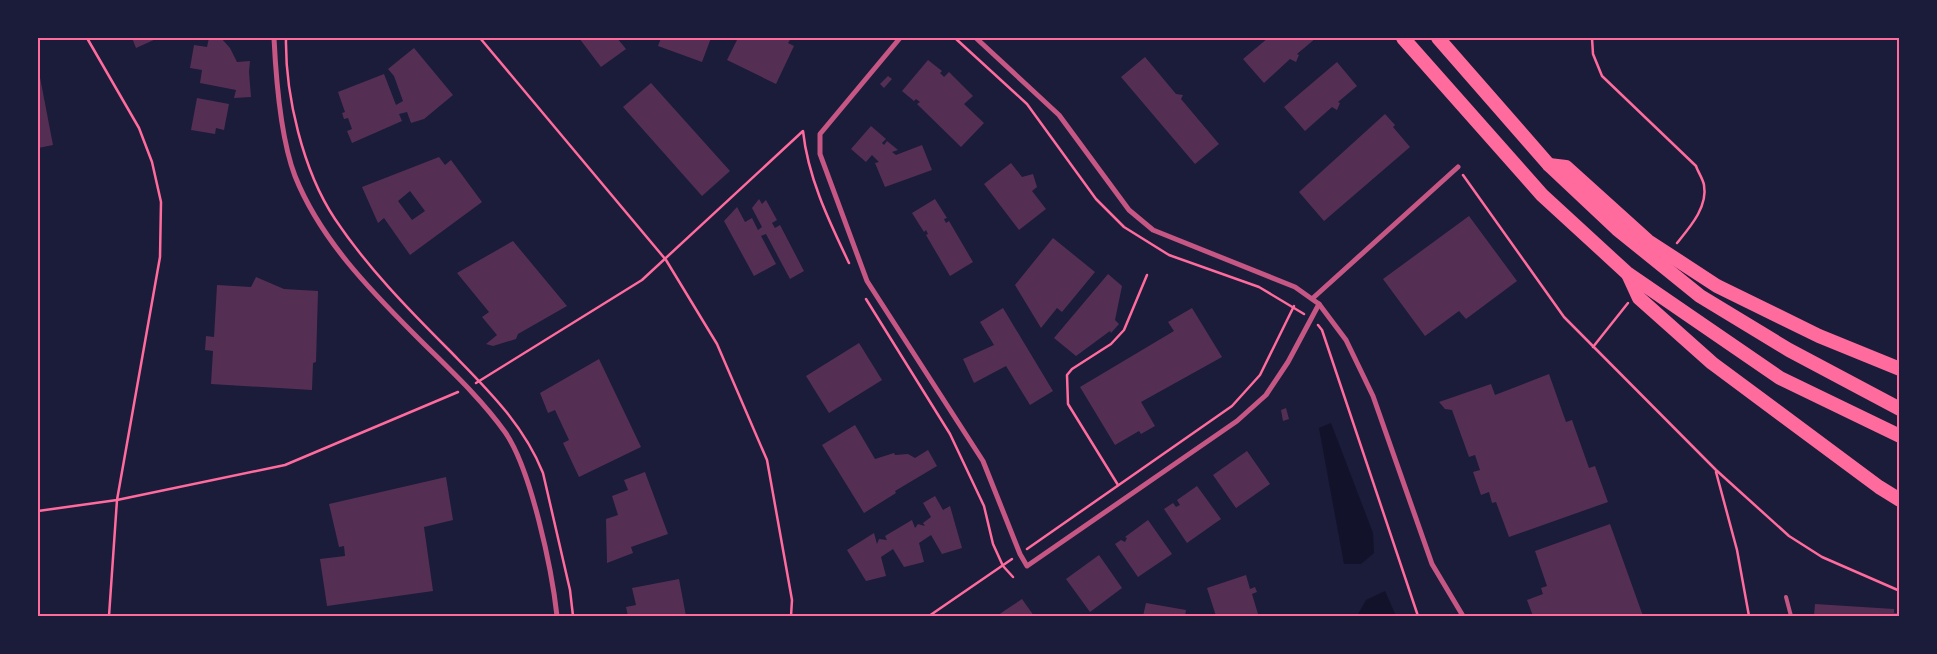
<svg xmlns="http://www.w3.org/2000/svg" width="1937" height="654" font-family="'Work Sans',sans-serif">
<rect width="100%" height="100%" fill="#1b1b3a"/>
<g fill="#12122b">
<path d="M1331 423 1373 533 1374 553 1361 564H1344L1319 428Z"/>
<path d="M1385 591 1396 616H1357L1366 600Z"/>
</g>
<g fill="#542f53" fill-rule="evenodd">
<path d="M132 38H156V39L136 48Z"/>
<path d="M209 38H221L230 48 237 62 250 61 249 72 251 97 234 98 236 90 200 83 202 70 190 68 194 45 207 47Z"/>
<path d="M579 38H617L626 49 601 67Z"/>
<path d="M661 38H711L702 62 658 46Z"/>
<path d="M738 38H791L788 43 794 46 776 84 727 60Z"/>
<path d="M1268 38H1316L1297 54 1299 55 1296 62 1290 59 1264 83 1243 59Z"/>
<path d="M414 48 453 95 424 119 411 123 407 112 399 114 402 121 352 143 347 131 352 129 348 118 344 119 342 113 345 112 338 92 384 74 396 105 403 101 394 76 388 69Z"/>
<path d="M1145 57 1176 94 1183 95 1181 99 1219 144 1195 164 1121 77Z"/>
<path d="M928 60 942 71 940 73 944 77 949 72 973 96 964 104 984 123 961 147 917 104 920 102 916 99 914 101 902 91Z"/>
<path d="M1337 62 1357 86 1338 102 1340 103 1337 110 1332 107 1305 131 1284 107Z"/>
<path d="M38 67 53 145 38 148Z"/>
<path d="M888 76 892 79 884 88 880 84Z"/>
<path d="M651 83 730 171 702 196 623 107Z"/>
<path d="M197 98 229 104 224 130 216 128 215 134 191 130Z"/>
<path d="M1385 114 1395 125 1393 127 1410 147 1324 221 1299 192Z"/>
<path d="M871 126 886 139 882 143 884 145 887 141 898 150 892 152 896 155 922 145 932 170 885 187 875 163 879 162 872 155 866 162 851 149Z"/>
<path d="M439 157 445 165 451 160 482 202 410 255 384 218 378 223 362 187ZM410 191 425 211 412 220 398 201Z"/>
<path d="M1011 163 1022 177 1033 174 1037 187 1032 191 1046 209 1019 230 984 184Z"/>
<path d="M759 199 762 204 766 200 777 220 772 223 775 228 780 225 804 271 790 279 766 234 761 236 776 264 754 276 724 221 737 207 745 222 752 218 758 230 762 227 752 208Z"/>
<path d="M935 199 947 218 944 219 946 223 949 221 973 262 950 276 926 235 928 234 926 230 924 232 912 213Z"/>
<path d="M1469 216 1517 281 1466 319 1459 311 1425 336 1383 279Z"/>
<path d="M1053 238 1095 272 1062 312 1057 308 1041 328 1015 285Z"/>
<path d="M513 241 567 306 518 334 516 339 493 346 486 344 497 335 482 317 489 312 457 273Z"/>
<path d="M1108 274 1122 286 1115 320 1119 324 1111 333 1110 331 1076 356 1054 338Z"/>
<path d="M256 277 284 289 318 291 316 362 313 363 312 390 211 384 213 351 205 350 206 336 214 337 217 285 251 287Z"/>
<path d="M1003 308 1053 391 1030 405 1006 366 974 383 963 359 994 345 980 322Z"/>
<path d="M1192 308 1222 357 1141 402 1155 426 1141 434 1139 431 1115 445 1080 387 1174 331 1168 322Z"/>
<path d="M859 343 882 380 829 413 806 376Z"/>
<path d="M599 359 641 447 579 477 563 443 569 440 555 410 548 413 540 393Z"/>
<path d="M1549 374 1566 422 1572 420 1589 468 1595 466 1608 502 1509 537 1496 502 1492 503 1489 492 1481 495 1473 472 1480 470 1475 455 1469 457 1452 410 1445 409 1439 402 1491 384 1495 395Z"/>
<path d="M1286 408 1289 419 1283 421 1281 410Z"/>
<path d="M855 425 875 459 894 453 895 455 908 454 915 458 928 450 937 466 895 491 896 493 864 513 822 445Z"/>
<path d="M1247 451 1270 484 1236 508 1213 475Z"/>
<path d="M645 472 668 534 631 547 633 553 607 563 606 519 618 515 612 496 628 490 624 480Z"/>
<path d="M446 477 453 520 424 527 433 591 327 606 320 559 345 556 344 546 339 547 329 504Z"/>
<path d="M1197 486 1221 519 1187 543 1164 509 1173 503 1176 507 1180 505 1177 500Z"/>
<path d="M935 496 943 510 950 506 962 548 942 554 931 535 919 543 924 562 904 567 893 549 881 557 886 576 866 581 847 550 874 533 877 544 879 539 887 540 885 536 912 520 915 528 918 524 925 526 923 523 931 517 923 503Z"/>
<path d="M1148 520 1172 554 1138 577 1115 544 1121 540 1125 542 1127 538 1125 537Z"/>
<path d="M1610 524 1643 616H1533L1527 600 1543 594 1541 588 1547 586 1535 551Z"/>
<path d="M1099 555 1122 588 1090 612 1066 579Z"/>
<path d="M1246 575 1250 589 1255 587 1257 592 1252 594 1258 614 1216 616 1207 588Z"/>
<path d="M679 579 686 616H628L626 607 636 605 632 588Z"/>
<path d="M1022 599 1034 616H997L1004 611Z"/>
<path d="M1146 603 1186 610 1185 616H1143Z"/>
<path d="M1815 604 1894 609V613H1900V616H1814Z"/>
</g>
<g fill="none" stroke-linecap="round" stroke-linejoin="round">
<g stroke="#ff6b9d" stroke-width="2.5">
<path d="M87 38 139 128 152 162 161 202 160 257 117 500 109 616"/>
<path d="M286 38C285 95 303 171 335 219 367 267 408 309 449 350 485 387 523 423 543 473L570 590 573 616"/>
<path d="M480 38 666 260 717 344 767 460 792 600 791 616"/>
<path d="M955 38 1027 104 1096 199 1124 227 1169 255 1259 287 1304 314"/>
<path d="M1592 38 1593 54 1602 76 1696 166C1698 172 1703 179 1704 185 1708 207 1690 227 1677 243"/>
<path d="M1463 175 1564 317 1716 470 1789 536 1822 557 1900 591"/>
<path d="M866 299 950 434 984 506 993 544 1003 566 1013 577"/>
<path d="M1318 325 1322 330 1418 616"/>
<path d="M1593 347 1628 303"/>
<path d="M476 383 642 280 803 131C808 178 829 221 849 263"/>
<path d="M1716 472 1737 550 1749 616"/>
<path d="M1118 485 1068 404 1067 375 1072 369 1111 344 1124 330 1147 275"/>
<path d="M38 511 117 500 285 465 458 392"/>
<path d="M1027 549 1232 406 1260 375 1294 306"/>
<path d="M929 616 1012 559"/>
</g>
<path stroke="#c65784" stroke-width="4" d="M1786 597 1791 616"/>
<g stroke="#c65784" stroke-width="5">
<path d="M274 38C276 79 280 137 295 176 320 239 370 290 417 337 447 367 480 397 505 432 531 469 552 570 557 616"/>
<path d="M900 38 820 134V154L867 281 983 461 1020 554 1027 566 1237 421 1266 395 1288 362 1319 304"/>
<path d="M976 38 1059 115 1129 210 1153 230 1295 287 1319 304 1346 340 1373 396 1432 564 1463 616"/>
<path d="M1313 298 1458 167"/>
</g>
<g stroke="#ff6b9d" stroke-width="14">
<path d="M1403 38 1542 195 1627 273 1780 378 1900 436"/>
<path d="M1438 38 1549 165 1617 229 1700 296 1789 350 1900 409"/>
<path d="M1549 165 1566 167 1648 241 1717 286 1819 336 1900 369"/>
<path d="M1628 274 1639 298 1712 363 1879 487 1900 500"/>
</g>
</g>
<rect width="1937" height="654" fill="none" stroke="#1b1b3a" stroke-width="78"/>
<rect x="39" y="39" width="1859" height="576" fill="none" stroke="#ff6b9d" stroke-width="2"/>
</svg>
